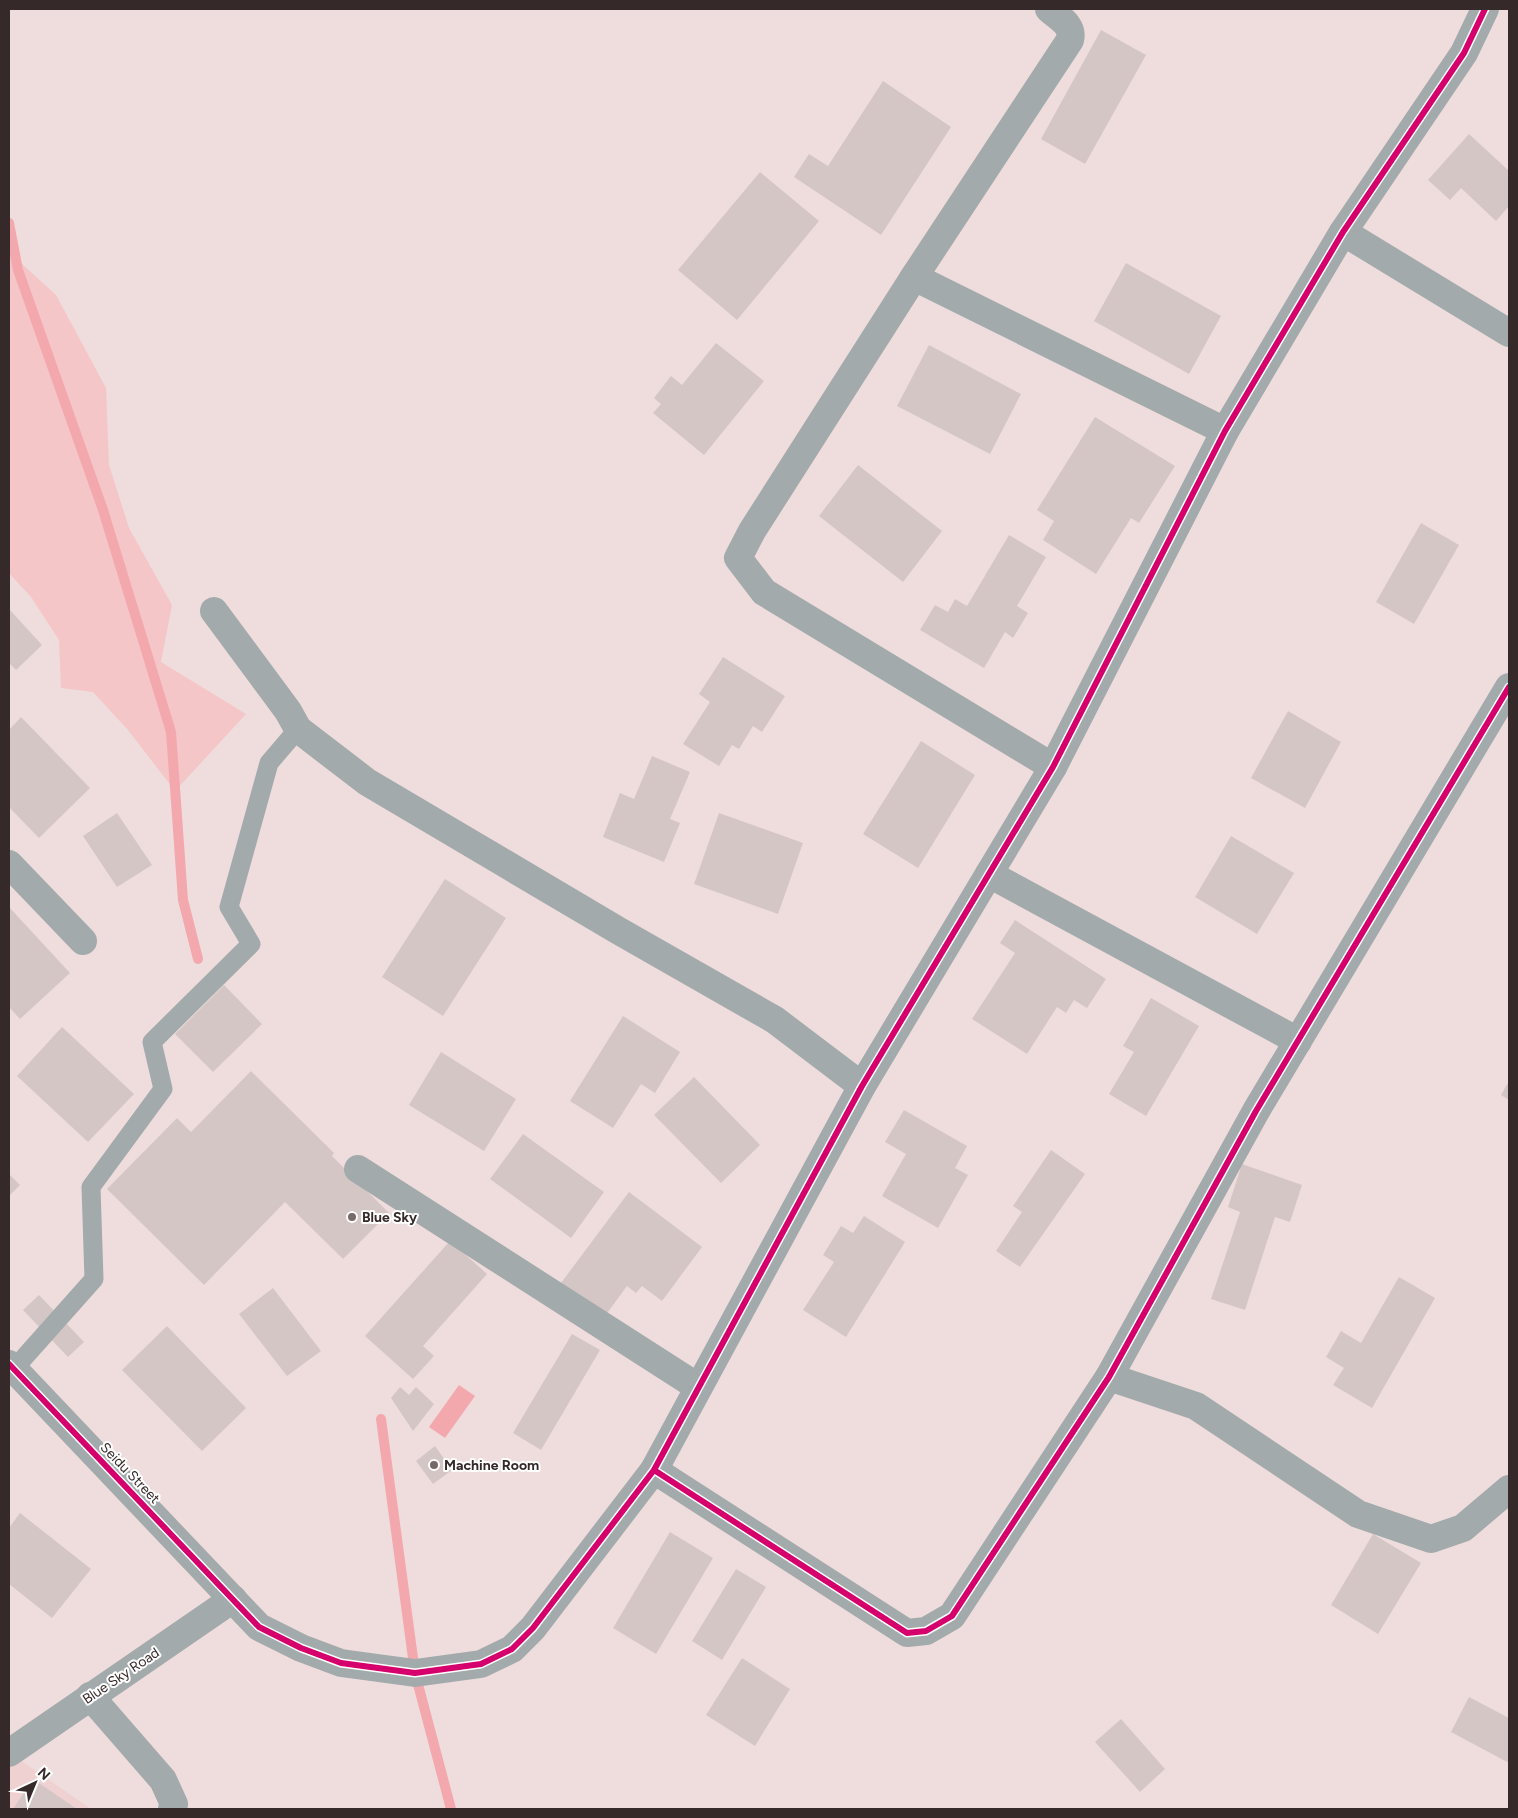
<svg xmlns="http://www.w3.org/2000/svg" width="1518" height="1818" font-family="Figtree,sans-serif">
<rect width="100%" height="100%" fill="#efdddd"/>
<path fill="#f0d1d1" d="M16 1757 91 1809H9V1764Z"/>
<path fill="#f5c6c8" d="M9 252 56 295 106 388 109 465 129 528 172 605 161 662 246 714 175 791 128 730 93 692 61 688 59 640 31 597 9 573Z"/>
<path fill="#f3a8ad" d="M459 1385 475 1396 445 1438 429 1427Z"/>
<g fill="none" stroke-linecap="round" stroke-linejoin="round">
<g stroke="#f3a8ad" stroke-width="10">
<path d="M9 223 18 270 103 510 171 732 183 900 198 959"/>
<path d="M381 1419 415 1673 451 1809"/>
</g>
</g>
<g fill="#d5c6c6">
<path d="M1101 30 1146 55 1085 164 1041 139Z"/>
<path d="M883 81 951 127 881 235 794 177 809 154 828 166Z"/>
<path d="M1469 134 1509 171V206L1496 221 1461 188 1450 200 1428 180Z"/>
<path d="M760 172 819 221 737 320 678 270Z"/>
<path d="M1126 263 1221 316 1189 374 1094 321Z"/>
<path d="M716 343 764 381 704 455 653 413 661 404 654 398 671 376 682 385Z"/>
<path d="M929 345 1021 394 990 454 897 406Z"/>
<path d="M1095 417 1175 466 1139 523 1131 518 1096 574 1043 540 1054 521 1037 510Z"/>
<path d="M858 465 942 531 903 582 819 516Z"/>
<path d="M1421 523 1459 545 1414 624 1376 602Z"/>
<path d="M1009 535 1046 557 1017 606 1028 613 1013 638 1005 632 984 668 920 630 935 605 948 612 955 599 967 606Z"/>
<path d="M9 609 42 645 16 670 9 663Z"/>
<path d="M723 657 785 696 762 732 753 726 739 749 732 745 719 766 683 744 710 702 699 694Z"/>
<path d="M1288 711 1341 742 1305 808 1251 778Z"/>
<path d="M21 717 90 788 39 838 9 807V730Z"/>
<path d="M921 741 975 775 918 868 863 834Z"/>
<path d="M652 756 690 772 670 819 680 823 664 862 603 837 620 793 634 799Z"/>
<path d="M117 813 152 865 117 887 83 836Z"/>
<path d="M719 813 803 843 778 914 694 884Z"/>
<path d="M1231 836 1294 873 1257 934 1195 897Z"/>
<path d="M445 879 506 918 443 1016 382 977Z"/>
<path d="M9 907 70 973 20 1019 9 1007Z"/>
<path d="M1015 920 1106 979 1087 1008 1074 1000 1066 1013 1057 1007 1027 1054 972 1019 1015 953 1000 943Z"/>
<path d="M224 985 262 1024 213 1072 175 1034Z"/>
<path d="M1151 998 1199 1026 1146 1116 1109 1094 1134 1052 1123 1046Z"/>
<path d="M623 1016 680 1052 655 1093 641 1084 613 1128 570 1101Z"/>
<path d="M62 1027 134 1094 88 1142 17 1076Z"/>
<path d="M441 1052 516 1099 484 1151 409 1105Z"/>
<path d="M251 1071 334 1153 332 1156 389 1213 343 1259 285 1202 204 1285 107 1189 177 1118 191 1132Z"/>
<path d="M694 1077 760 1145 721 1183 654 1115Z"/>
<path d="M1509 1081V1100L1501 1095Z"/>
<path d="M904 1110 967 1146 955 1168 968 1175 938 1228 882 1196 906 1154 885 1142Z"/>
<path d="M523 1134 604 1192 571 1238 490 1179Z"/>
<path d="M1051 1150 1085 1174 1020 1267 996 1251 1022 1212 1013 1206Z"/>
<path d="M1242 1164 1302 1185 1290 1222 1275 1217 1245 1310 1211 1299 1240 1212 1228 1207Z"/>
<path d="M9 1174 20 1185 9 1196Z"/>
<path d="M629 1192 702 1247 662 1301 642 1286 636 1293 627 1286 602 1320 558 1287Z"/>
<path d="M864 1216 905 1242 846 1337 803 1310 834 1262 823 1255 841 1226 853 1233Z"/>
<path d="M450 1241 487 1274 423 1346 434 1356 413 1379 365 1336Z"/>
<path d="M1399 1277 1435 1298 1372 1408 1333 1385 1344 1368 1326 1357 1341 1331 1361 1343Z"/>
<path d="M273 1288 321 1351 287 1376 239 1314Z"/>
<path d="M39 1295 84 1342 68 1357 23 1310Z"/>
<path d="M167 1326 246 1408 202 1451 122 1370Z"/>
<path d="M572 1334 600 1350 541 1450 513 1433Z"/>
<path d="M400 1387 409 1395 416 1387 434 1404 413 1431 391 1398Z"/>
<path d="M435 1446 452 1470 433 1484 416 1461Z"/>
<path d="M20 1513 91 1569 52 1618 9 1584V1528Z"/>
<path d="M670 1532 713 1558 656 1654 613 1628Z"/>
<path d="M1373 1534 1421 1563 1378 1634 1331 1605Z"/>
<path d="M736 1569 766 1587 722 1660 692 1641Z"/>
<path d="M742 1658 790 1689 755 1746 706 1715Z"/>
<path d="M1469 1697 1509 1718V1763L1451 1732Z"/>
<path d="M1121 1719 1165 1769 1140 1792 1095 1742Z"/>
<path d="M33 1779 77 1809H13Z"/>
</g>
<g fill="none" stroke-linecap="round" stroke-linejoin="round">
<path stroke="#a2aaab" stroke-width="19" d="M13 1370 94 1279 91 1187 163 1089 152 1042 251 944 229 907 269 763 298 729"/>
<g stroke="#a2aaab" stroke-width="28">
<path d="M1049 9C1059 18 1074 25 1070 40L914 277 752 531 738 558 764 592 1053 767"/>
<path d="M1343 232 1509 333"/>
<path d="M914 277 1225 431"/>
<path d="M214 611 288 711 298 729 367 782 619 931 775 1020 862 1086"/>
<path d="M9 864 83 941"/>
<path d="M989 874 1298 1041"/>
<path d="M358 1169 698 1387"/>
<path d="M9 1364 259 1627 301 1648 341 1663 415 1673 481 1664 512 1649 533 1628 654 1470 862 1086 1053 767 1225 431 1343 232 1464 53 1485 9"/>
<path d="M1109 1377 1196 1406 1358 1514 1431 1539 1463 1528 1509 1489"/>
<path d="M654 1470 907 1633 926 1631 952 1616 1109 1377 1256 1111 1509 687"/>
<path d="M90 1696 163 1780 174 1804 172 1809"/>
<path d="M9 1753 233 1599"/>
</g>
<defs>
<g id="cycleway">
<path d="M9 1364 259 1627 301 1648 341 1663 415 1673 481 1664 512 1649 533 1628 654 1470 862 1086 1053 767 1225 431 1343 232 1464 53 1485 9"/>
<path d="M654 1470 907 1633 926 1631 952 1616 1109 1377 1256 1111 1509 687"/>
</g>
</defs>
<use href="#cycleway" stroke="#fff" stroke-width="9"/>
<use href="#cycleway" stroke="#d6006c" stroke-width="6"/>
</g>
<g fill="#776869" stroke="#fff" stroke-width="2">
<circle cx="352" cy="1217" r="5"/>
<circle cx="434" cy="1465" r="5"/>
</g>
<g text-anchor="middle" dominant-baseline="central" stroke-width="4" stroke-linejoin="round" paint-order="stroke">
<g font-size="14" font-weight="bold" fill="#36292a" stroke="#fff" text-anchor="start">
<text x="362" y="1217">Blue Sky</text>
<text x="444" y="1465">Machine Room</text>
</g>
<g font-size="14" fill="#36292a" stroke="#fff">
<text transform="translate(130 1473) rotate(46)">Seidu Street</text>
<text transform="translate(121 1676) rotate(-34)">Blue Sky Road</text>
</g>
</g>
<rect width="1518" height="1818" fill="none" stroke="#36292a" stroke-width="20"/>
<g transform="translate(35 1783) rotate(44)" stroke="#ffffff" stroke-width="4" paint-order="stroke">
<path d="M0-4L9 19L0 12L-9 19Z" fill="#36292a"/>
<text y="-8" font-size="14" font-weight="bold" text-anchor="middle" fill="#36292a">N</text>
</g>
</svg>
